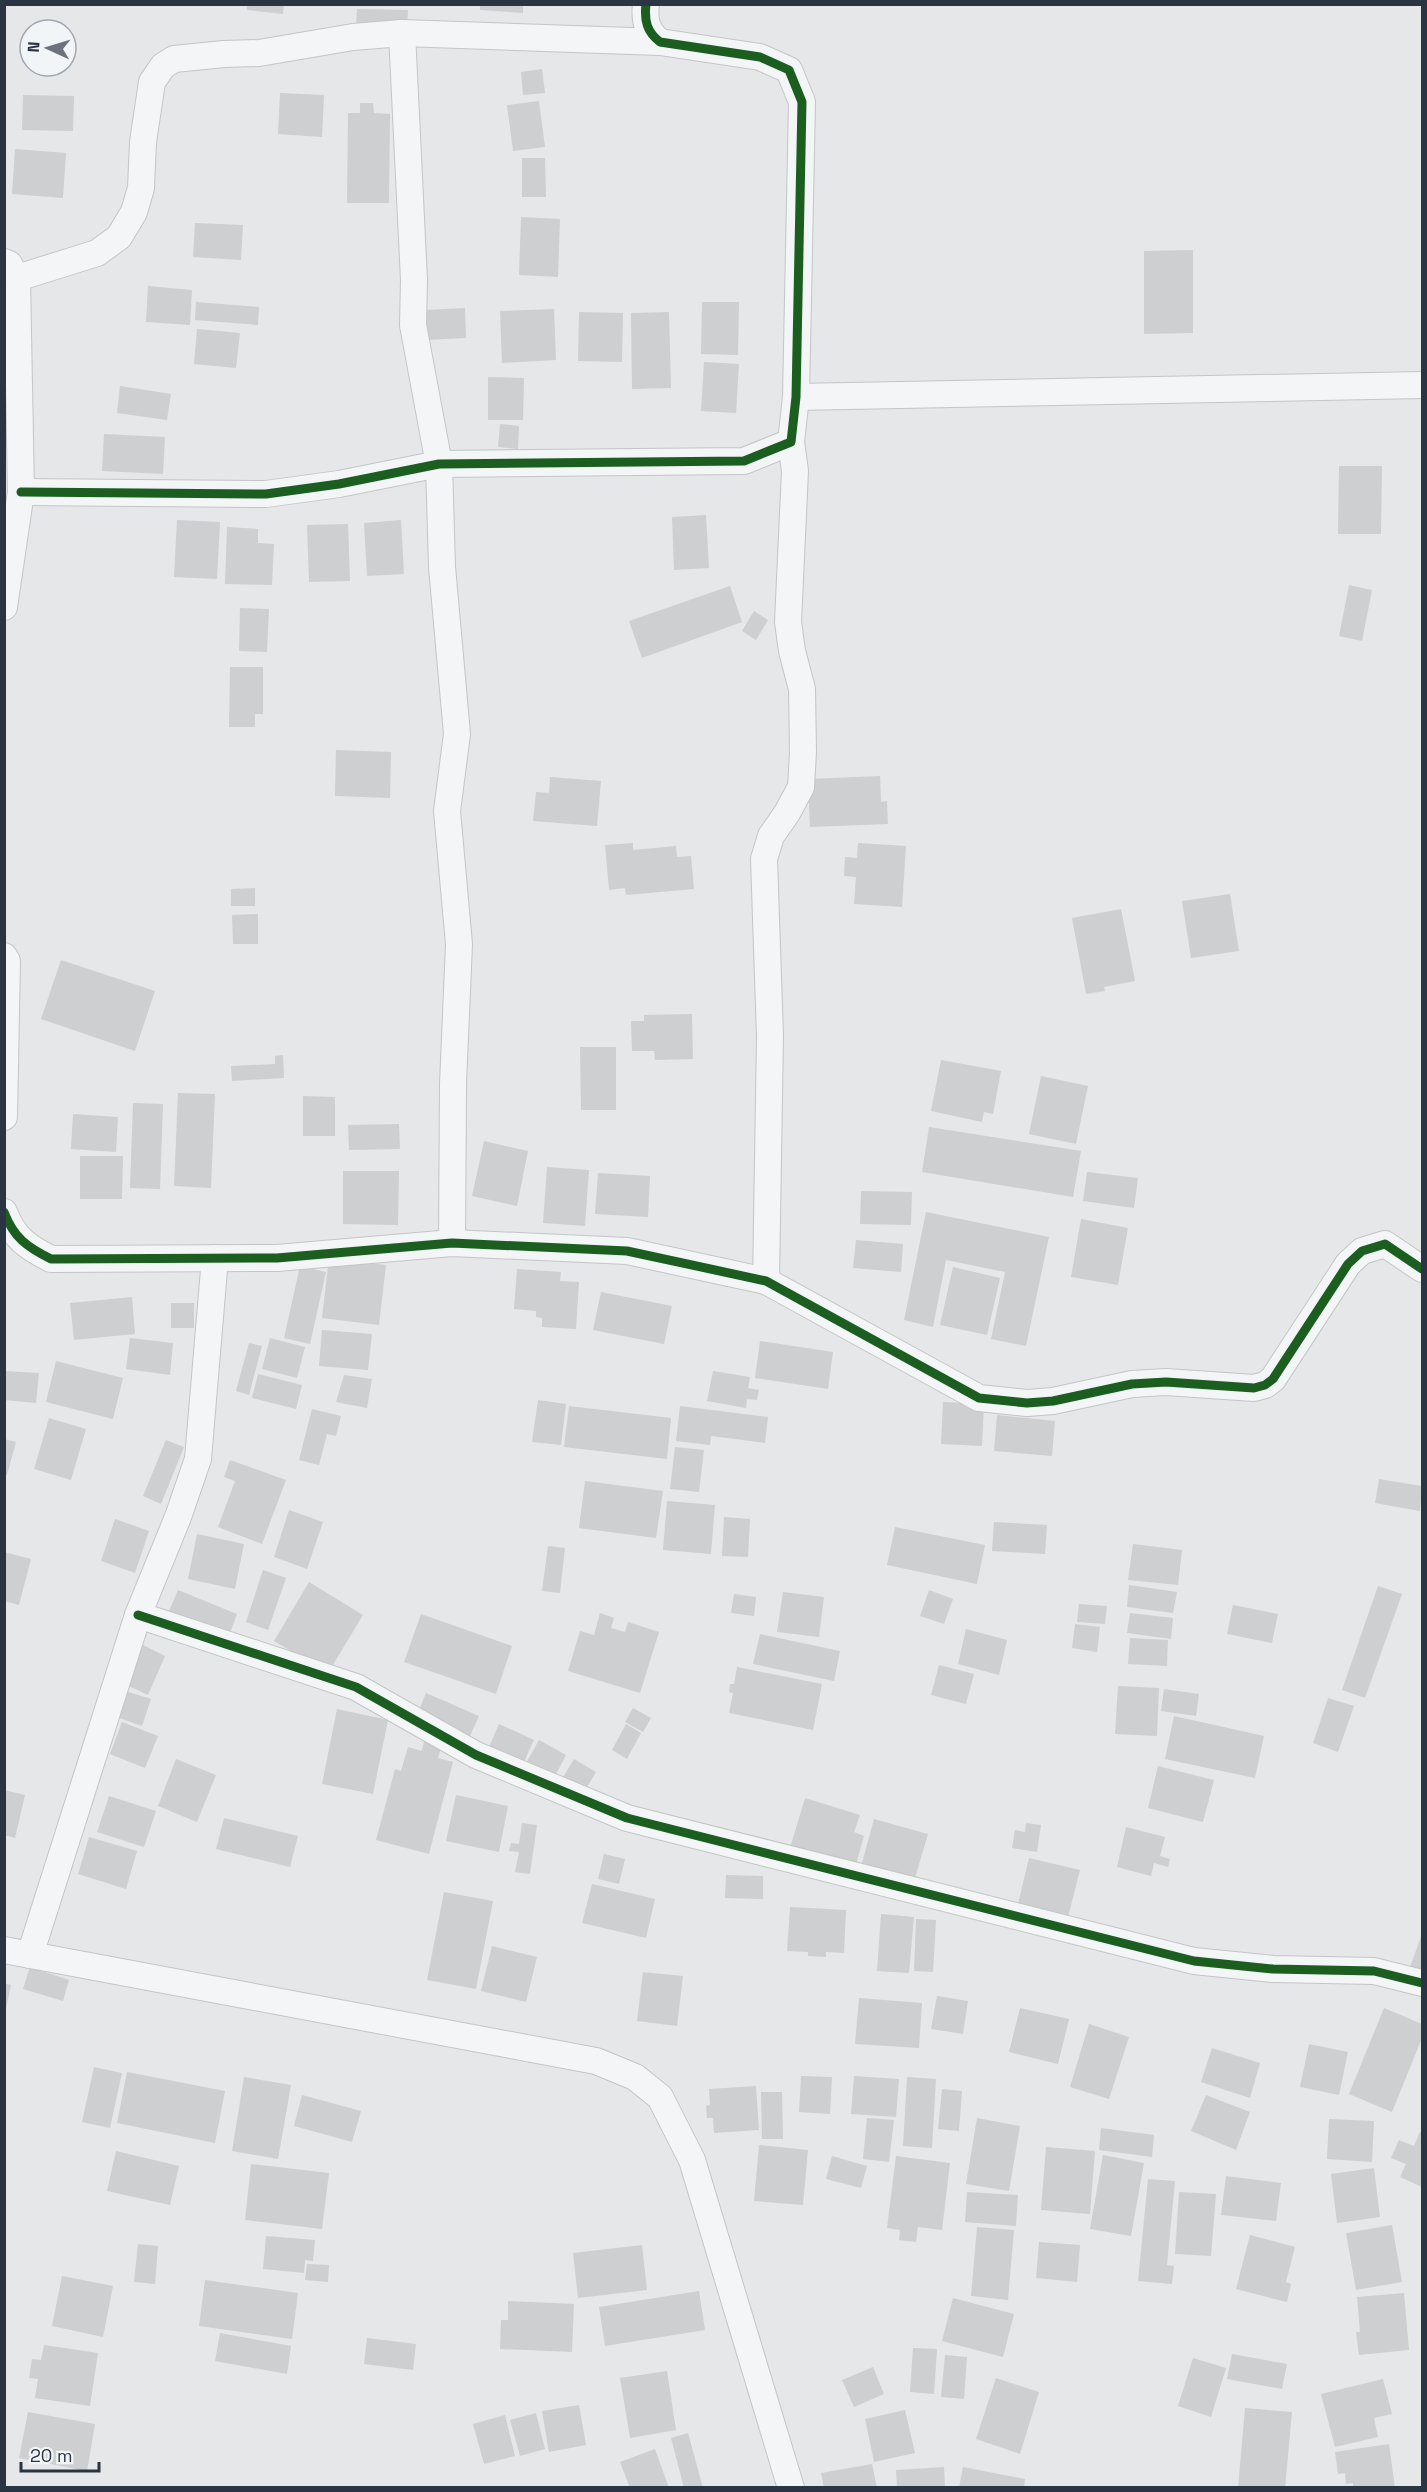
<svg xmlns="http://www.w3.org/2000/svg" width="1427" height="2492" font-family="'Space Grotesk',sans-serif">
<rect width="100%" height="100%" fill="#e5e7e9"/>
<g fill="#cdcfd1">
<path d="M247 4H284L283 14 247 10Z"/>
<path d="M480 4H523V13L480 10Z"/>
<path d="M357 9 408 10 407 28 356 26Z"/>
<path d="M542 69 545 93 523 95 521 72Z"/>
<path d="M280 93 324 95 322 137 278 134Z"/>
<path d="M23 95 74 96 73 131 22 130Z"/>
<path d="M539 101 545 147 513 151 507 105Z"/>
<path d="M360 103H373L374 113 390 114 389 203H347L348 113H360Z"/>
<path d="M15 149 66 153 63 198 12 194Z"/>
<path d="M522 158H545L546 197H522Z"/>
<path d="M521 217 560 219 558 277 519 275Z"/>
<path d="M195 223 243 225 241 260 193 257Z"/>
<path d="M1193 250V333L1144 334V251Z"/>
<path d="M148 286 192 290 190 325 146 322Z"/>
<path d="M196 302 259 307 258 325 195 320Z"/>
<path d="M702 302H739L738 355 701 354Z"/>
<path d="M465 308 466 338 427 340 425 310Z"/>
<path d="M554 309 556 360 502 363 500 311Z"/>
<path d="M579 312 623 313 622 362 578 361Z"/>
<path d="M669 312 671 388 632 389 631 313Z"/>
<path d="M197 329 240 333 236 368 194 364Z"/>
<path d="M704 362 739 364 736 413 701 411Z"/>
<path d="M488 377 524 378 523 420H488Z"/>
<path d="M120 386 171 394 167 420 117 413Z"/>
<path d="M500 424 519 426 518 449 498 447Z"/>
<path d="M104 434 165 437 163 474 102 471Z"/>
<path d="M1339 466H1382L1381 534H1338Z"/>
<path d="M706 515 709 568 674 570 672 517Z"/>
<path d="M177 520 220 522 217 579 174 577Z"/>
<path d="M401 520 404 574 367 576 364 523Z"/>
<path d="M348 524 350 581 309 582 307 525Z"/>
<path d="M227 527 258 529V543L274 544 272 585 225 584Z"/>
<path d="M1349 585 1372 590 1362 641 1339 636Z"/>
<path d="M730 586 742 622 642 658 629 621Z"/>
<path d="M240 608 269 609 267 652 239 651Z"/>
<path d="M754 611 768 620 756 640 742 631Z"/>
<path d="M230 667H263V714H255V727H229Z"/>
<path d="M336 750 391 752 390 798 335 796Z"/>
<path d="M880 776 881 802 887 801 888 824 810 827 808 779Z"/>
<path d="M550 777 601 781 597 826 533 821 536 792 549 793Z"/>
<path d="M633 843V850L676 846 677 857 691 856 694 889 626 895 625 888 609 890 605 845Z"/>
<path d="M858 843 906 846 902 907 854 904 856 877 844 876 845 857 857 858Z"/>
<path d="M255 888V906H231V889Z"/>
<path d="M1230 894 1239 951 1191 958 1182 901Z"/>
<path d="M1121 909 1135 981 1104 987 1105 991 1086 994 1072 918Z"/>
<path d="M258 914V944H233L232 915Z"/>
<path d="M61 960 155 991 135 1051 41 1019Z"/>
<path d="M692 1014 693 1059 655 1060 654 1051H632L631 1021H644V1015Z"/>
<path d="M580 1047H616V1110H581Z"/>
<path d="M283 1055 284 1078 232 1081 231 1066 275 1064V1056Z"/>
<path d="M941 1060 1001 1071 993 1114 984 1112 982 1122 931 1111Z"/>
<path d="M1041 1076 1088 1086 1076 1144 1029 1134Z"/>
<path d="M178 1093 215 1094 211 1188 174 1186Z"/>
<path d="M303 1096 335 1097V1136H303Z"/>
<path d="M133 1103 163 1104 160 1189 130 1188Z"/>
<path d="M73 1114 118 1117 116 1152 71 1149Z"/>
<path d="M399 1124 400 1149 349 1150 348 1125Z"/>
<path d="M929 1127 1081 1151 1073 1197 922 1172Z"/>
<path d="M484 1141 528 1151 517 1206 472 1196Z"/>
<path d="M80 1156H123L122 1199H80Z"/>
<path d="M547 1167 589 1170 585 1226 543 1223Z"/>
<path d="M343 1171H399L398 1225 343 1224Z"/>
<path d="M1087 1172 1138 1178 1134 1208 1083 1201Z"/>
<path d="M598 1173 650 1176 648 1217 595 1214Z"/>
<path d="M861 1191 912 1192 911 1225 860 1224Z"/>
<path d="M926 1212 1049 1237 1026 1346 991 1339 1005 1272 946 1260 933 1327 904 1320Z"/>
<path d="M1081 1219 1128 1228 1118 1285 1071 1277Z"/>
<path d="M856 1240 903 1244 901 1272 853 1268Z"/>
<path d="M329 1258 386 1265 379 1325 322 1318Z"/>
<path d="M300 1266 326 1272 310 1344 284 1338Z"/>
<path d="M953 1267 1000 1278 987 1335 940 1325Z"/>
<path d="M517 1269 561 1272 560 1281 579 1282 576 1329 542 1327V1318L536 1317V1311L514 1309Z"/>
<path d="M601 1292 672 1306 664 1344 593 1330Z"/>
<path d="M132 1297 135 1334 74 1340 70 1303Z"/>
<rect x="171" y="1303" width="23" height="25"/>
<path d="M322 1330 372 1334 368 1370 319 1366Z"/>
<path d="M130 1338 173 1343 170 1375 126 1369Z"/>
<path d="M270 1338 305 1347 297 1378 262 1369Z"/>
<path d="M760 1341 833 1352 828 1389 755 1378Z"/>
<path d="M249 1343 262 1346 249 1395 236 1391Z"/>
<path d="M56 1361 123 1378 113 1419 46 1402Z"/>
<path d="M5 1371 39 1373 36 1403 4 1400Z"/>
<path d="M713 1371 750 1377 748 1388 759 1390 757 1400 747 1399 746 1408 707 1401Z"/>
<path d="M258 1374 302 1385 296 1409 252 1398Z"/>
<path d="M344 1375 372 1379 367 1408 336 1402Z"/>
<path d="M538 1400 566 1404 561 1445 532 1442Z"/>
<path d="M943 1402 984 1404 982 1446 941 1444Z"/>
<path d="M569 1406 671 1418 667 1459 564 1447Z"/>
<path d="M680 1406 768 1417 765 1443 711 1436 710 1445 676 1441Z"/>
<path d="M312 1409 341 1416 336 1436 327 1434 319 1465 299 1460Z"/>
<path d="M997 1415 1055 1421 1052 1456 994 1451Z"/>
<path d="M49 1418 86 1429 71 1480 34 1469Z"/>
<path d="M4 1439 16 1442 7 1475H4Z"/>
<path d="M166 1440 184 1447 161 1504 143 1496Z"/>
<path d="M675 1447 704 1450 699 1492 670 1489Z"/>
<path d="M230 1460 286 1480 262 1544 218 1527 235 1481 224 1477Z"/>
<path d="M1379 1479 1422 1486 1420 1511 1375 1503Z"/>
<path d="M585 1481 663 1491 656 1538 579 1528Z"/>
<path d="M667 1501 715 1505 711 1554 663 1550Z"/>
<path d="M289 1510 323 1522 307 1569 274 1557Z"/>
<path d="M724 1517 750 1519 748 1557 722 1556Z"/>
<path d="M115 1519 149 1531 135 1573 101 1561Z"/>
<path d="M994 1522 1047 1525 1045 1554 992 1551Z"/>
<path d="M895 1527 985 1545 977 1584 887 1565Z"/>
<path d="M197 1534 244 1544 235 1589 188 1579Z"/>
<path d="M1133 1544 1182 1550 1178 1585 1128 1580Z"/>
<path d="M548 1546 565 1548 560 1593 542 1591Z"/>
<path d="M4 1552 31 1559 19 1605 4 1601Z"/>
<path d="M263 1570 286 1578 268 1630 246 1622Z"/>
<path d="M309 1582 363 1615 328 1673 274 1641Z"/>
<path d="M1129 1585 1177 1592 1173 1613 1127 1607Z"/>
<path d="M1378 1586 1402 1594 1365 1698 1342 1690Z"/>
<path d="M178 1590 237 1614 229 1636 169 1611Z"/>
<path d="M929 1590 953 1599 944 1624 920 1616Z"/>
<path d="M783 1592 824 1597 819 1637 777 1632Z"/>
<path d="M734 1594 756 1597 754 1616 731 1613Z"/>
<path d="M1079 1604 1107 1606 1105 1624 1077 1622Z"/>
<path d="M1233 1605 1278 1614 1272 1643 1227 1634Z"/>
<path d="M600 1613 614 1618 611 1628 625 1632 628 1622 659 1632 640 1693 568 1671 580 1631 594 1635Z"/>
<path d="M1130 1613 1173 1618 1171 1639 1127 1633Z"/>
<path d="M421 1614 512 1646 496 1694 404 1662Z"/>
<path d="M1075 1624 1100 1627 1097 1652 1072 1648Z"/>
<path d="M966 1629 1007 1640 999 1675 958 1664Z"/>
<path d="M760 1634 840 1651 834 1681 753 1664Z"/>
<path d="M1130 1638 1168 1640 1167 1666 1128 1664Z"/>
<path d="M141 1644 165 1656 148 1695 122 1683Z"/>
<path d="M939 1665 974 1674 966 1704 931 1695Z"/>
<path d="M737 1667 822 1684 813 1730 729 1713 733 1693 729 1692 730 1684H734Z"/>
<path d="M1118 1686 1159 1688 1157 1736 1115 1734Z"/>
<path d="M119 1689 151 1699 142 1726 111 1715Z"/>
<path d="M1164 1689 1199 1694 1196 1716 1161 1711Z"/>
<path d="M426 1693 479 1716 469 1738 417 1715Z"/>
<path d="M1328 1698 1354 1706 1338 1752 1313 1743Z"/>
<path d="M633 1708 651 1718 643 1732 625 1722Z"/>
<path d="M337 1709 388 1720 373 1794 322 1784Z"/>
<path d="M1174 1716 1264 1736 1255 1778 1165 1759Z"/>
<path d="M122 1722 158 1736 145 1768 110 1754Z"/>
<path d="M499 1724 534 1740 524 1762 489 1747Z"/>
<path d="M626 1724 641 1733 627 1759 612 1750Z"/>
<path d="M539 1740 566 1755 554 1778 526 1763Z"/>
<path d="M424 1741 442 1745 438 1758 453 1762 429 1854 376 1840 395 1769 401 1771 408 1747 422 1751Z"/>
<path d="M176 1759 216 1775 197 1822 158 1806Z"/>
<path d="M574 1759 596 1772 584 1792 562 1779Z"/>
<path d="M1158 1766 1214 1780 1203 1822 1148 1808Z"/>
<path d="M4 1790 25 1795 15 1838 4 1835Z"/>
<path d="M456 1795 508 1806 499 1852 446 1841Z"/>
<path d="M109 1796 156 1811 144 1847 97 1832Z"/>
<path d="M805 1798 860 1815 854 1832 864 1836 855 1868 790 1848Z"/>
<path d="M224 1818 298 1836 290 1867 216 1849Z"/>
<path d="M874 1819 928 1834 915 1878 862 1863Z"/>
<path d="M522 1823 537 1825 530 1874 515 1872 519 1852 509 1851 511 1843 519 1844Z"/>
<path d="M1026 1823 1041 1825 1037 1852 1012 1848 1015 1830 1025 1832Z"/>
<path d="M1126 1827 1165 1837 1160 1856 1170 1859 1168 1867 1154 1863 1151 1876 1117 1867Z"/>
<path d="M89 1837 137 1851 126 1889 78 1874Z"/>
<path d="M604 1854 625 1859 619 1884 598 1879Z"/>
<path d="M1029 1858 1080 1870 1068 1917 1018 1904Z"/>
<path d="M726 1875 763 1876V1899L725 1898Z"/>
<path d="M592 1884 655 1899 646 1938 582 1923Z"/>
<path d="M444 1892 493 1901 476 1989 427 1980Z"/>
<path d="M790 1907 846 1910 844 1953 826 1952V1957L808 1956V1952L787 1951Z"/>
<path d="M881 1914 914 1917 909 1973 877 1971Z"/>
<path d="M916 1919 936 1920 933 1972 914 1971Z"/>
<path d="M1422 1934V1971L1410 1967Z"/>
<path d="M492 1946 537 1957 526 2002 481 1991Z"/>
<path d="M30 1967 69 1980 63 2001 23 1989Z"/>
<path d="M643 1972 683 1976 677 2026 637 2021Z"/>
<path d="M4 1983 11 1985 6 2009H4Z"/>
<path d="M937 1996 968 2001 963 2034 931 2029Z"/>
<path d="M859 1998 922 2003 919 2048 855 2044Z"/>
<path d="M1020 2008 1069 2019 1058 2064 1009 2052Z"/>
<path d="M1384 2008 1422 2024V2038L1392 2112 1349 2094Z"/>
<path d="M1089 2024 1129 2037 1109 2099 1070 2087Z"/>
<path d="M1309 2044 1348 2052 1339 2095 1300 2087Z"/>
<path d="M1212 2048 1260 2063 1250 2098 1201 2082Z"/>
<path d="M94 2067 122 2073 110 2128 82 2122Z"/>
<path d="M127 2072 225 2091 215 2143 117 2123Z"/>
<path d="M801 2076 832 2077 830 2114 799 2112Z"/>
<path d="M854 2076 899 2079 896 2117 851 2114Z"/>
<path d="M244 2077 291 2085 278 2159 232 2151Z"/>
<path d="M907 2077 936 2079 932 2148 903 2146Z"/>
<path d="M756 2086 759 2130 714 2133 713 2118H707L706 2106 710 2105 709 2089Z"/>
<path d="M942 2089 962 2091 959 2131 938 2129Z"/>
<path d="M761 2092H782L783 2139H762Z"/>
<path d="M302 2095 361 2111 352 2142 294 2126Z"/>
<path d="M1206 2095 1250 2112 1236 2150 1191 2131Z"/>
<path d="M867 2118 894 2120 889 2162 863 2159Z"/>
<path d="M977 2118 1020 2126 1009 2191 966 2184Z"/>
<path d="M1329 2119 1374 2121 1372 2162 1327 2159Z"/>
<path d="M1101 2128 1154 2135 1152 2157 1099 2150Z"/>
<path d="M1420 2132 1422 2133V2187L1400 2177 1406 2164 1391 2158 1399 2140 1414 2146Z"/>
<path d="M759 2145 808 2150 803 2205 754 2201Z"/>
<path d="M1046 2147 1095 2151 1090 2214 1041 2210Z"/>
<path d="M116 2151 179 2166 170 2205 107 2191Z"/>
<path d="M1103 2155 1144 2163 1131 2236 1090 2229Z"/>
<path d="M832 2156 867 2166 861 2188 826 2179Z"/>
<path d="M896 2156 950 2163 942 2230 918 2227 916 2242 899 2240 900 2230 887 2228Z"/>
<path d="M251 2164 329 2173 322 2229 245 2220Z"/>
<path d="M1374 2168 1380 2217 1337 2223 1331 2174Z"/>
<path d="M1226 2176 1281 2183 1276 2221 1221 2215Z"/>
<path d="M1148 2179 1175 2181 1167 2265 1174 2266 1172 2284 1138 2281Z"/>
<path d="M967 2192 1018 2195 1016 2226 965 2222Z"/>
<path d="M1179 2192 1216 2194 1211 2256 1175 2254Z"/>
<path d="M1392 2225 1402 2282 1356 2290 1346 2233Z"/>
<path d="M977 2227 1014 2230 1008 2300 971 2296Z"/>
<path d="M1250 2235 1295 2247 1286 2282 1291 2284 1287 2302 1236 2289Z"/>
<path d="M266 2236 315 2240 313 2261 305 2260 304 2273 263 2269Z"/>
<path d="M1039 2242 1080 2245 1077 2282 1036 2278Z"/>
<path d="M138 2244 158 2246 155 2284 134 2282Z"/>
<path d="M642 2245 647 2290 578 2298 573 2253Z"/>
<path d="M307 2264 329 2265 328 2282 305 2280Z"/>
<path d="M62 2276 113 2286 103 2337 52 2326Z"/>
<path d="M205 2280 298 2293 292 2339 199 2326Z"/>
<path d="M699 2291 705 2330 605 2346 599 2307Z"/>
<path d="M1404 2293 1409 2350 1359 2355 1356 2332H1360L1357 2297Z"/>
<path d="M953 2298 1014 2314 1003 2357 942 2341Z"/>
<path d="M508 2301 574 2304 572 2352 500 2349 501 2320H508Z"/>
<path d="M220 2333 291 2346 287 2374 215 2361Z"/>
<path d="M367 2338 416 2344 413 2370 364 2364Z"/>
<path d="M44 2345 98 2353 90 2406 35 2398 38 2379 29 2378 32 2359 41 2360Z"/>
<path d="M913 2348 937 2349 934 2394 910 2392Z"/>
<path d="M1232 2354 1287 2364 1282 2389 1227 2379Z"/>
<path d="M945 2355 967 2357 964 2399 941 2397Z"/>
<path d="M1193 2358 1226 2368 1211 2417 1178 2406Z"/>
<path d="M873 2367 884 2394 854 2407 842 2380Z"/>
<path d="M667 2371 676 2430 630 2438 620 2378Z"/>
<path d="M996 2378 1039 2392 1020 2454 976 2439Z"/>
<path d="M1383 2379 1392 2414 1374 2418 1378 2437 1335 2447 1321 2394Z"/>
<path d="M579 2405 586 2445 549 2452 542 2411Z"/>
<path d="M1245 2408 1292 2412 1285 2488H1238Z"/>
<path d="M905 2410 915 2453 874 2462 865 2419Z"/>
<path d="M28 2412 95 2424 87 2471 19 2458Z"/>
<path d="M536 2413 545 2449 520 2456 510 2420Z"/>
<path d="M505 2415 515 2456 484 2464 473 2424Z"/>
<path d="M688 2433 703 2488H684L671 2438Z"/>
<path d="M1389 2444 1395 2488H1353V2483L1346 2484 1345 2473 1338 2474 1335 2452Z"/>
<path d="M655 2449 669 2488H630L620 2462Z"/>
<path d="M872 2464 877 2488H824L821 2473Z"/>
<path d="M944 2467 945 2488H897L896 2470Z"/>
<path d="M963 2467 1025 2479 1024 2488H959Z"/>
</g>
<g fill="none" stroke-linecap="round" stroke-linejoin="round">
<defs>
<g id="minor">
<path d="M402 33 414 280 413 325 439 464 442 567 457 734 447 811 459 944 453 1084 452 1243"/>
<path d="M4 262 9 264 17 278 21 492 4 607"/>
<path d="M17 278 97 253 119 237 134 212 141 188 143 142 152 82 163 66 174 59 224 54 259 53 353 37 402 33 660 42"/>
<path d="M796 397 1422 385"/>
<path d="M21 492 266 494 339 484 439 464 744 461 791 442 796 397 802 102 789 70 760 57 660 42C647 32 644 21 646 4"/>
<path d="M4 956 7 961 4 1117"/>
<path d="M4 1212C14 1238 27 1247 51 1259L277 1258 452 1243 627 1251 766 1281 979 1398 1027 1403 1053 1401 1132 1384 1166 1382 1254 1388 1265 1385 1273 1379 1348 1264 1362 1251 1385 1244 1422 1269"/>
<path d="M766 1281 770 1036 764 859 771 836 787 813 801 787 803 752 802 689 792 651 788 622 795 471 791 442"/>
<path d="M138 1615 356 1687 476 1755 627 1818 1194 1961 1273 1969 1374 1971 1422 1983"/>
<path d="M4 1950 596 2061 635 2077 660 2097 692 2160 791 2488"/>
<path d="M30 1955 138 1615 178 1517 198 1459 215 1258"/>
</g>
</defs>
<use href="#minor" stroke="#c3c5c7" stroke-width="28"/>
<use href="#minor" stroke="#f3f5f6" stroke-width="26"/>
<defs>
<g id="cycleway">
<path d="M21 492 266 494 339 484 439 464 744 461 791 442 796 397 802 102 789 70 760 57 660 42C647 32 644 21 646 4"/>
<path d="M4 1212C14 1238 27 1247 51 1259L277 1258 452 1243 627 1251 766 1281 979 1398 1027 1403 1053 1401 1132 1384 1166 1382 1254 1388 1265 1385 1273 1379 1348 1264 1362 1251 1385 1244 1422 1269"/>
<path d="M138 1615 356 1687 476 1755 627 1818 1194 1961 1273 1969 1374 1971 1422 1983"/>
</g>
</defs>
<use href="#cycleway" stroke="#f2f5f8" stroke-width="13"/>
<use href="#cycleway" stroke="#1b5e20" stroke-width="9"/>
</g>
<rect width="1427" height="2492" fill="none" stroke="#2b3443" stroke-width="12"/>
<g transform="translate(48 48) rotate(274)"><circle r="28" fill="#f2f5f8" stroke="#a2a8b0" stroke-width="1.5"/>
<path d="M0-4.5L10 22L0 15L-10 22Z" fill="#6c737d"/>
<text y="-9" font-size="16" font-weight="bold" text-anchor="middle" fill="#2b3443">N</text>
</g>
<path d="M21 2462v9h78v-9" fill="none" stroke="#2b3443" stroke-width="3"/>
<text x="30" y="2462" font-size="18" fill="#2b3443" stroke="#f2f5f8" stroke-width="4.5" paint-order="stroke">20 m</text>
</svg>
